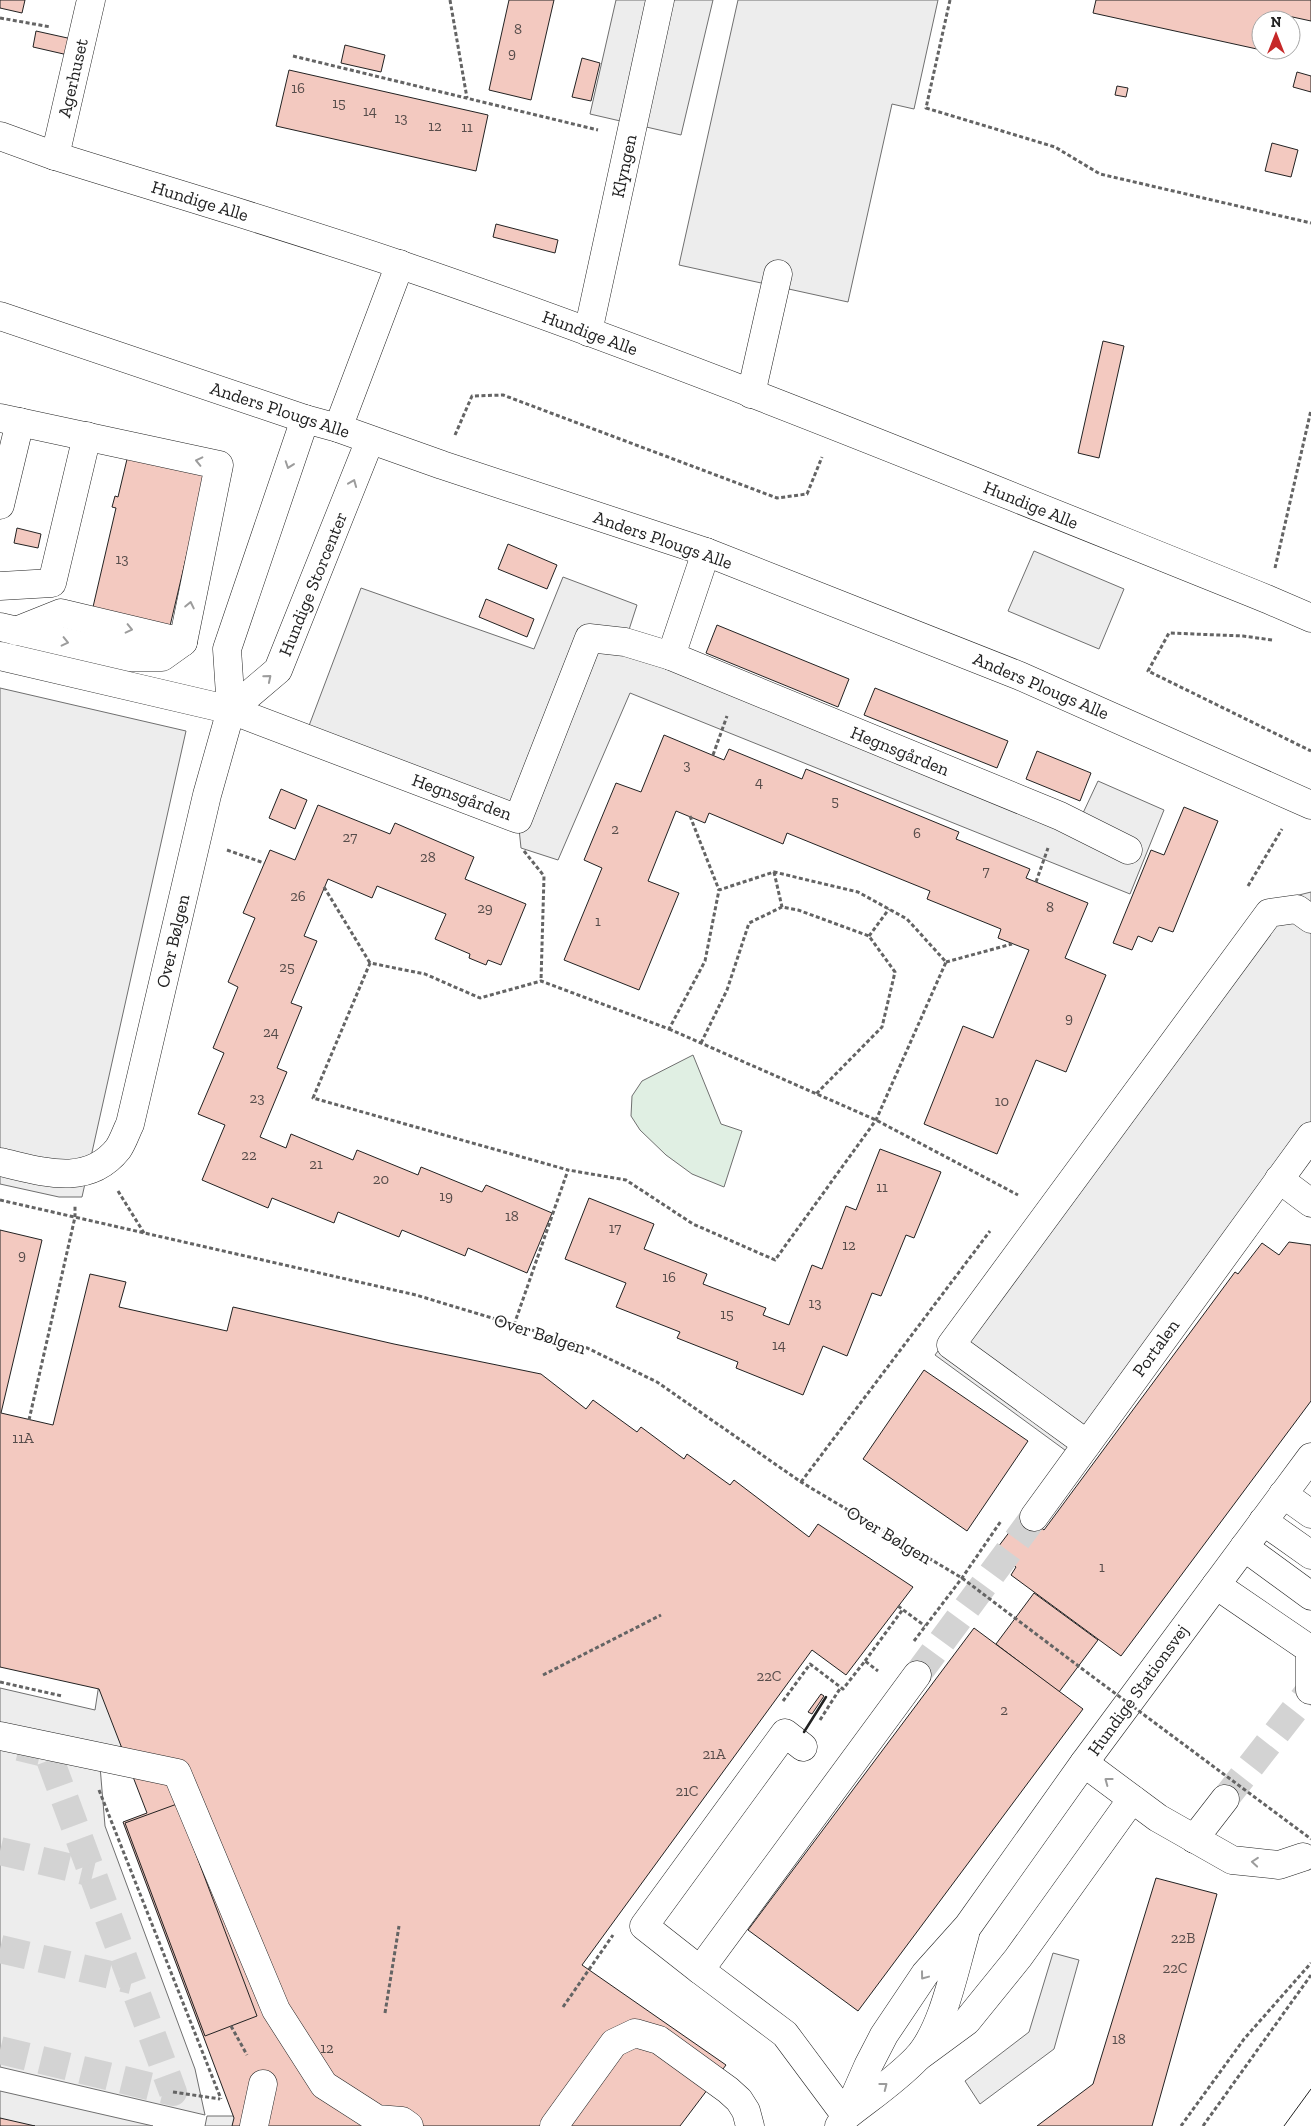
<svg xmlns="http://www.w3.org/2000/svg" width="1311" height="2126" font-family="'Zilla Slab',serif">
<rect width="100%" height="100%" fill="#fff"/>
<path fill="#e0efe3" stroke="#6f6f6f" d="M693 1055 721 1124 742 1131 724 1187 692 1174 666 1155 640 1130 631 1116 632 1096 642 1081Z"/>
<g fill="#ededed" stroke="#6f6f6f">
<path d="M616 0H713L681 135 590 114Z"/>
<path d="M738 0H938L914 109 892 104 848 302 679 265Z"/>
<path d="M1034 551 1124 589 1099 649 1008 611Z"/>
<path d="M563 577 637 605 625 642 1076 828 1098 781 1164 810 1130 894 630 693 558 860 521 848 518 819 304 739 361 588 534 649Z"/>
<path d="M0 688 186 731 82 1197H59L0 1184Z"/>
<path d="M1311 892V1154L1084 1464 935 1355 1267 903Z"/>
<path d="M0 1497 184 1724 99 1754 105 1826 195 2069 205 2115 0 2067V1688L95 1710 99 1684Z"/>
<path d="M1053 1953 1079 1960 1054 2049 980 2104 965 2081 1029 2032Z"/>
<path d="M0 2091 153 2126H0Z"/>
<path d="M207 2116H282L328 2126H205Z"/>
</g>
<g fill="#f3c9c0" stroke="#222">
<path d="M0 0H25L22 13 0 8Z"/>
<path d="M509 0H554L531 100 489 90Z"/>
<path d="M1096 0H1311V21L1274 13 1273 20H1261V50L1266 51 1093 13Z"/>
<path d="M36 31 72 39 68 55 33 47Z"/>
<path d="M345 45 385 55 381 72 341 63Z"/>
<path d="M582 58 600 63 591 101 572 97Z"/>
<path d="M289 70 488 115 476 171 276 126Z"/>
<path d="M1297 72 1311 76V92L1293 87Z"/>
<path d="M1117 86 1128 88 1126 97 1115 95Z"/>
<path d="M1272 143 1298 150 1291 177 1265 171Z"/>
<path d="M496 224 558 240 555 253 493 237Z"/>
<path d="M1103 341 1124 346 1099 458 1078 453Z"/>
<path d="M128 455 206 473 170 626 93 607 116 508 112 507 115 496 118 497Z"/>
<path d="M17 528 41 534 38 548 14 543Z"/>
<path d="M508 544 557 565 547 589 498 569Z"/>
<path d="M486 599 534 619 527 637 479 617Z"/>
<path d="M717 625 849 679 838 707 706 653Z"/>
<path d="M875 688 1008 741 997 768 864 715Z"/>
<path d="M664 735 724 760 729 749 802 779 806 769 959 832 956 839 1030 869 1026 878 1088 903 1065 958 1106 975 1066 1072 1036 1060 997 1154 924 1124 963 1026 993 1038 1029 950 998 938 1001 929 927 899 930 891 787 833 783 844 709 813 705 823 676 811 648 881 679 893 639 990 564 960 602 868 584 860 616 783 641 792Z"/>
<path d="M1037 751 1091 773 1080 801 1026 779Z"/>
<path d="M281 789 307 800 295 829 269 818Z"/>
<path d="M318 805 390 834 395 823 474 857 465 879 526 904 501 965 488 960 486 965 469 958 470 954 435 939 446 914 377 886 372 898 328 879 304 936 317 941 291 1003 302 1007 277 1068 287 1072 260 1137 286 1148 291 1134 353 1160 357 1150 418 1175 421 1167 482 1192 486 1185 552 1213 527 1273 468 1248 465 1256 402 1230 399 1237 338 1212 334 1223 272 1198 268 1208 202 1180 225 1125 198 1114 224 1053 213 1048 238 987 228 982 255 918 243 913 270 850 295 860Z"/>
<path d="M1184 807 1218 821 1173 932 1159 927 1152 942 1138 936 1132 950 1113 943 1151 850 1164 855Z"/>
<path d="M880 1149 941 1172 914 1238 906 1235 881 1296 872 1293 847 1356 823 1346 803 1395 736 1368 738 1362 677 1338 680 1332 616 1307 626 1283 565 1259 589 1198 654 1224 644 1249 707 1274 703 1284 766 1308 763 1315 789 1325 812 1265 822 1269 846 1206 856 1210Z"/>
<path d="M0 1230 42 1240 1 1413 53 1425 90 1274 126 1282 119 1307 227 1331 233 1307 394 1344 541 1374 586 1409 593 1400 637 1432 641 1427 684 1459 687 1454 730 1485 734 1480 809 1537 818 1524 913 1587 846 1675 812 1650 582 1965 726 2065 680 2126H232L234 2118 123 1822 147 1813 99 1689 0 1667Z"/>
<path d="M1289 1242 1311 1245V1401L1121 1656 1011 1575 1016 1567 995 1551 1023 1514 1044 1530 1235 1272 1238 1274 1262 1243 1279 1255Z"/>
<path d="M924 1370 1028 1441 967 1531 863 1459Z"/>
<path d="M1034 1593 1098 1640 1059 1692 996 1644Z"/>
<path d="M974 1628 1083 1709 858 2011 748 1930Z"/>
<path d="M821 1694 824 1696 812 1714 808 1712Z"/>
<path d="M177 1804 257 2016 205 2036 125 1823Z"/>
<path d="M1156 1878 1217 1894 1152 2126H1037L1093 2084Z"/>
<path d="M0 2118 35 2126H0Z"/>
</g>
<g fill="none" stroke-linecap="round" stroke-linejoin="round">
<g stroke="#d3d3d3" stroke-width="28" stroke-dasharray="28 14" stroke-linecap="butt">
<path d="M917 1675 1034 1517"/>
<path d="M1225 1799 1310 1690"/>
<path d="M0 1851 93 1873"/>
<path d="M0 1949 132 1980"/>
<path d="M0 2050 173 2092 48 1754 19 1747"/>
</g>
<defs>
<g id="minor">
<path d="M0 136 55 156C170 192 287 226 401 265 694 365 980 484 1267 599L1311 618"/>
<path d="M55 156 91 0"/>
<path d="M0 316 305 419 338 428 442 465 706 552 1020 676 1311 805"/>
<path d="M588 332 660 0"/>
<path d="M751 394 778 274"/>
<path d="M0 418 219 465 183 642 162 657H130L0 627"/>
<path d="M338 428 400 264"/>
<path d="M0 505 20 422"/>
<path d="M706 552 671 656 1060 816 1128 850"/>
<path d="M0 586 52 583 87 436"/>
<path d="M16 631 61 613 183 642"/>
<path d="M0 656 231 710 518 819 589 638 625 642 671 656"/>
<path d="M231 710 278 670 370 440"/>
<path d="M0 1162C41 1171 87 1188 118 1149 123 1142 126 1132 130 1124L207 795 231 710 227 649 305 419"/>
<path d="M1279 1179 1311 1203"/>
<path d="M1087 1444 951 1345 1269 913 1297 909 1311 919"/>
<path d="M1283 1494 1311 1514"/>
<path d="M1034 1517 1311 1136"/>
<path d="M1263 1521 1311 1555"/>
<path d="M1244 1547 1311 1596"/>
<path d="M1216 1585 1311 1650"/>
<path d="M1310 1649V1690"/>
<path d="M0 1736 177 1773 276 2010 324 2085 377 2119 402 2121 409 2126"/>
<path d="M1084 1763 1158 1818 1232 1860 1279 1865 1303 1857"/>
<path d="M1194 1839 1225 1799"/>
<path d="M700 1970 644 1926 785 1733 803 1747"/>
<path d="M918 2057 967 2021 1018 1958 1132 1799"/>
<path d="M849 2114C872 2096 897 2079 917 2058 943 2030 954 1971 965 1934"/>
<path d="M846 2116 785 2034 700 1970 917 1675"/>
<path d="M254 2126 263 2084"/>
<path d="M554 2126 614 2043 635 2033 659 2040 728 2090 739 2100 746 2111 750 2126"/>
<path d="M839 2126 846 2116 868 2066 884 2035 925 1974 968 1926 1084 1763 1311 1457"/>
</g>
</defs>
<use href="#minor" stroke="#222" stroke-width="29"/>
<g stroke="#646464" stroke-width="3" stroke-dasharray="4 2.5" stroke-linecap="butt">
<path d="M450 0 467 98"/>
<path d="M950 0 926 108 1055 147 1100 174 1311 223"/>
<path d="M0 18 51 27"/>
<path d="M293 56 598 130"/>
<path d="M455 435 472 396 503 395 777 498 807 494 822 457"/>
<path d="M1275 568 1311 410"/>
<path d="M1272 640 1243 636 1169 633 1148 671 1311 751"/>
<path d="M713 755 727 716"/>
<path d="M690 816 719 890"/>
<path d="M227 850 264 863"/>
<path d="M524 851 544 876 541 981"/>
<path d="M774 872 782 907"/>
<path d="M1036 882 1048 848"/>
<path d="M1248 886 1282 829"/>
<path d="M324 887 370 963"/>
<path d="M869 936 889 909"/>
<path d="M946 962 1012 944"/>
<path d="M669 1029 876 1120 1018 1195"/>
<path d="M701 1043 727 990 749 923 782 907 798 910 869 936 895 972 882 1027 816 1094"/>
<path d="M118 1191 144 1233"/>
<path d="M0 1200 416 1295 581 1345 657 1382 801 1482 962 1578 1081 1668"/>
<path d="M514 1325 568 1170 313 1098 370 963 425 974 480 998 541 981 669 1029 705 961 719 890 774 872 858 892 907 919 946 962 876 1120 775 1260 693 1224 626 1180 568 1170"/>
<path d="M29 1420 75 1217V1206"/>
<path d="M801 1482 990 1231"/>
<path d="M898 1606 925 1626"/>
<path d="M914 1641 962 1578 1001 1521"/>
<path d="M865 1661 903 1609"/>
<path d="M543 1675 661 1615"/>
<path d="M0 1682 62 1696"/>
<path d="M783 1701 810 1664 843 1689 865 1661 878 1671"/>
<path d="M820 1720 841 1687"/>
<path d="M99 1790 221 2099"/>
<path d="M563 2007 613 1935"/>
<path d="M385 2013 399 1926"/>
<path d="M231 2026 247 2055"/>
<path d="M173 2092 220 2099"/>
<path d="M1181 2126 1244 2039 1311 1963"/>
<path d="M1203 2126 1311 1975"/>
</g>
<use href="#minor" stroke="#fff" stroke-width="28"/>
<path stroke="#222" stroke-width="1" d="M1284 2126 1311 2089"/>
<path stroke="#646464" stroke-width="3" stroke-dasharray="4 2.5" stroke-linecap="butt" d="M1081 1668 1311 1839"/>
<path stroke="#222" stroke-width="2.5" d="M804 1732 826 1697"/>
</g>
<defs><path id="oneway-chevron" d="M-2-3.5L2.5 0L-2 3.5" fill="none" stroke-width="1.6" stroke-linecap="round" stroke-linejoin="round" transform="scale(1.25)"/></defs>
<g stroke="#9c9c9c">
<use href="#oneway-chevron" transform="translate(199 461) rotate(-167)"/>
<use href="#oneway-chevron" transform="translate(289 465) rotate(109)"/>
<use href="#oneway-chevron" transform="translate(353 483) rotate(-68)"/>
<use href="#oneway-chevron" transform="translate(190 605) rotate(-78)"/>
<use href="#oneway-chevron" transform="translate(129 629) rotate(13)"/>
<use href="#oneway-chevron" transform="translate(65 642) rotate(13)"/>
<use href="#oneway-chevron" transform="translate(268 678) rotate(-40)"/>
<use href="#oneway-chevron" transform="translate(1108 1781) rotate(-143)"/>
<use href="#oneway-chevron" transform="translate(1255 1862) rotate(-175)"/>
<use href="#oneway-chevron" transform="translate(924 1976) rotate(127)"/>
<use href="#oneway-chevron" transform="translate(884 2086) rotate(-38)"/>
</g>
<g text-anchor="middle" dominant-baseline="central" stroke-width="4" stroke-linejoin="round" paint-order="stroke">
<g font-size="15" fill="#564c4a">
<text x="518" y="29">8</text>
<text x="512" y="53">9</text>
<text x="298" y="88">16</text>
<text x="339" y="103">15</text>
<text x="370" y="111">14</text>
<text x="401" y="118">13</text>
<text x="435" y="126">12</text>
<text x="467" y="127">11</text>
<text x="122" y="559">13</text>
<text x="687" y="765">3</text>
<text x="759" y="782">4</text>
<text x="835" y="801">5</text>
<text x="615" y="829">2</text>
<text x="917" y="833">6</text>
<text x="350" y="837">27</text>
<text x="428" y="857">28</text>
<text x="986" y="871">7</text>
<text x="298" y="896">26</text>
<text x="1050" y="907">8</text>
<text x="485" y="908">29</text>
<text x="598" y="921">1</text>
<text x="287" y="967">25</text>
<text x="1069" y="1018">9</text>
<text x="271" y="1032">24</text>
<text x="257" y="1098">23</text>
<text x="1002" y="1101">10</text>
<text x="249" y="1155">22</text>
<text x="316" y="1164">21</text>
<text x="381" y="1179">20</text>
<text x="882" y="1187">11</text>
<text x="446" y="1196">19</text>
<text x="512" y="1216">18</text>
<text x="615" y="1228">17</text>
<text x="849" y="1245">12</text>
<text x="22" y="1255">9</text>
<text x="669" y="1277">16</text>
<text x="815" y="1303">13</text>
<text x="727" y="1314">15</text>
<text x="779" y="1345">14</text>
<text x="23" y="1438">11A</text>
<text x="1102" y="1567">1</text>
<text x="769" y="1676">22C</text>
<text x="1004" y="1710">2</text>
<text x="714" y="1754">21A</text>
<text x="687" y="1791">21C</text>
<text x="1183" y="1938">22B</text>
<text x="1175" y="1968">22C</text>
<text x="1119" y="2039">18</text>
<text x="327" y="2048">12</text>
</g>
<g font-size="18" fill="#222" stroke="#fff">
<text transform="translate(73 78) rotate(-77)">Agerhuset</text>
<text transform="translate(624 166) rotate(-78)">Klyngen</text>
<text transform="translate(200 201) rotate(17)">Hundige Alle</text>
<text transform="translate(590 333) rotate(20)">Hundige Alle</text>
<text transform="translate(280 410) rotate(18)">Anders Plougs Alle</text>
<text transform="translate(1031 505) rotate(22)">Hundige Alle</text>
<text transform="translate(663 540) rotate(19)">Anders Plougs Alle</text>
<text transform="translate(313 584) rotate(-68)">Hundige Storcenter</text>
<text transform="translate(1041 686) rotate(23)">Anders Plougs Alle</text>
<text transform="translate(900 751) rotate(22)">Hegnsgården</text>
<text transform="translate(462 797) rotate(20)">Hegnsgården</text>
<text transform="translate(173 941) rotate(-77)">Over Bølgen</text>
<text transform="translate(540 1334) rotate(18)">Over Bølgen</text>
<text transform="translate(1156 1348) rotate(-54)">Portalen</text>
<text transform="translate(889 1535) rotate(31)">Over Bølgen</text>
<text transform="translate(1138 1690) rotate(-54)">Hundige Stationsvej</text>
</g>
</g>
<g transform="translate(1276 35)"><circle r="24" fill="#ffffff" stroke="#a7a7a7"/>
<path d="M0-4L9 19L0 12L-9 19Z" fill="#c62828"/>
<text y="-8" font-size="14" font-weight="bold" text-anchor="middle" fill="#222222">N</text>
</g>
</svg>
